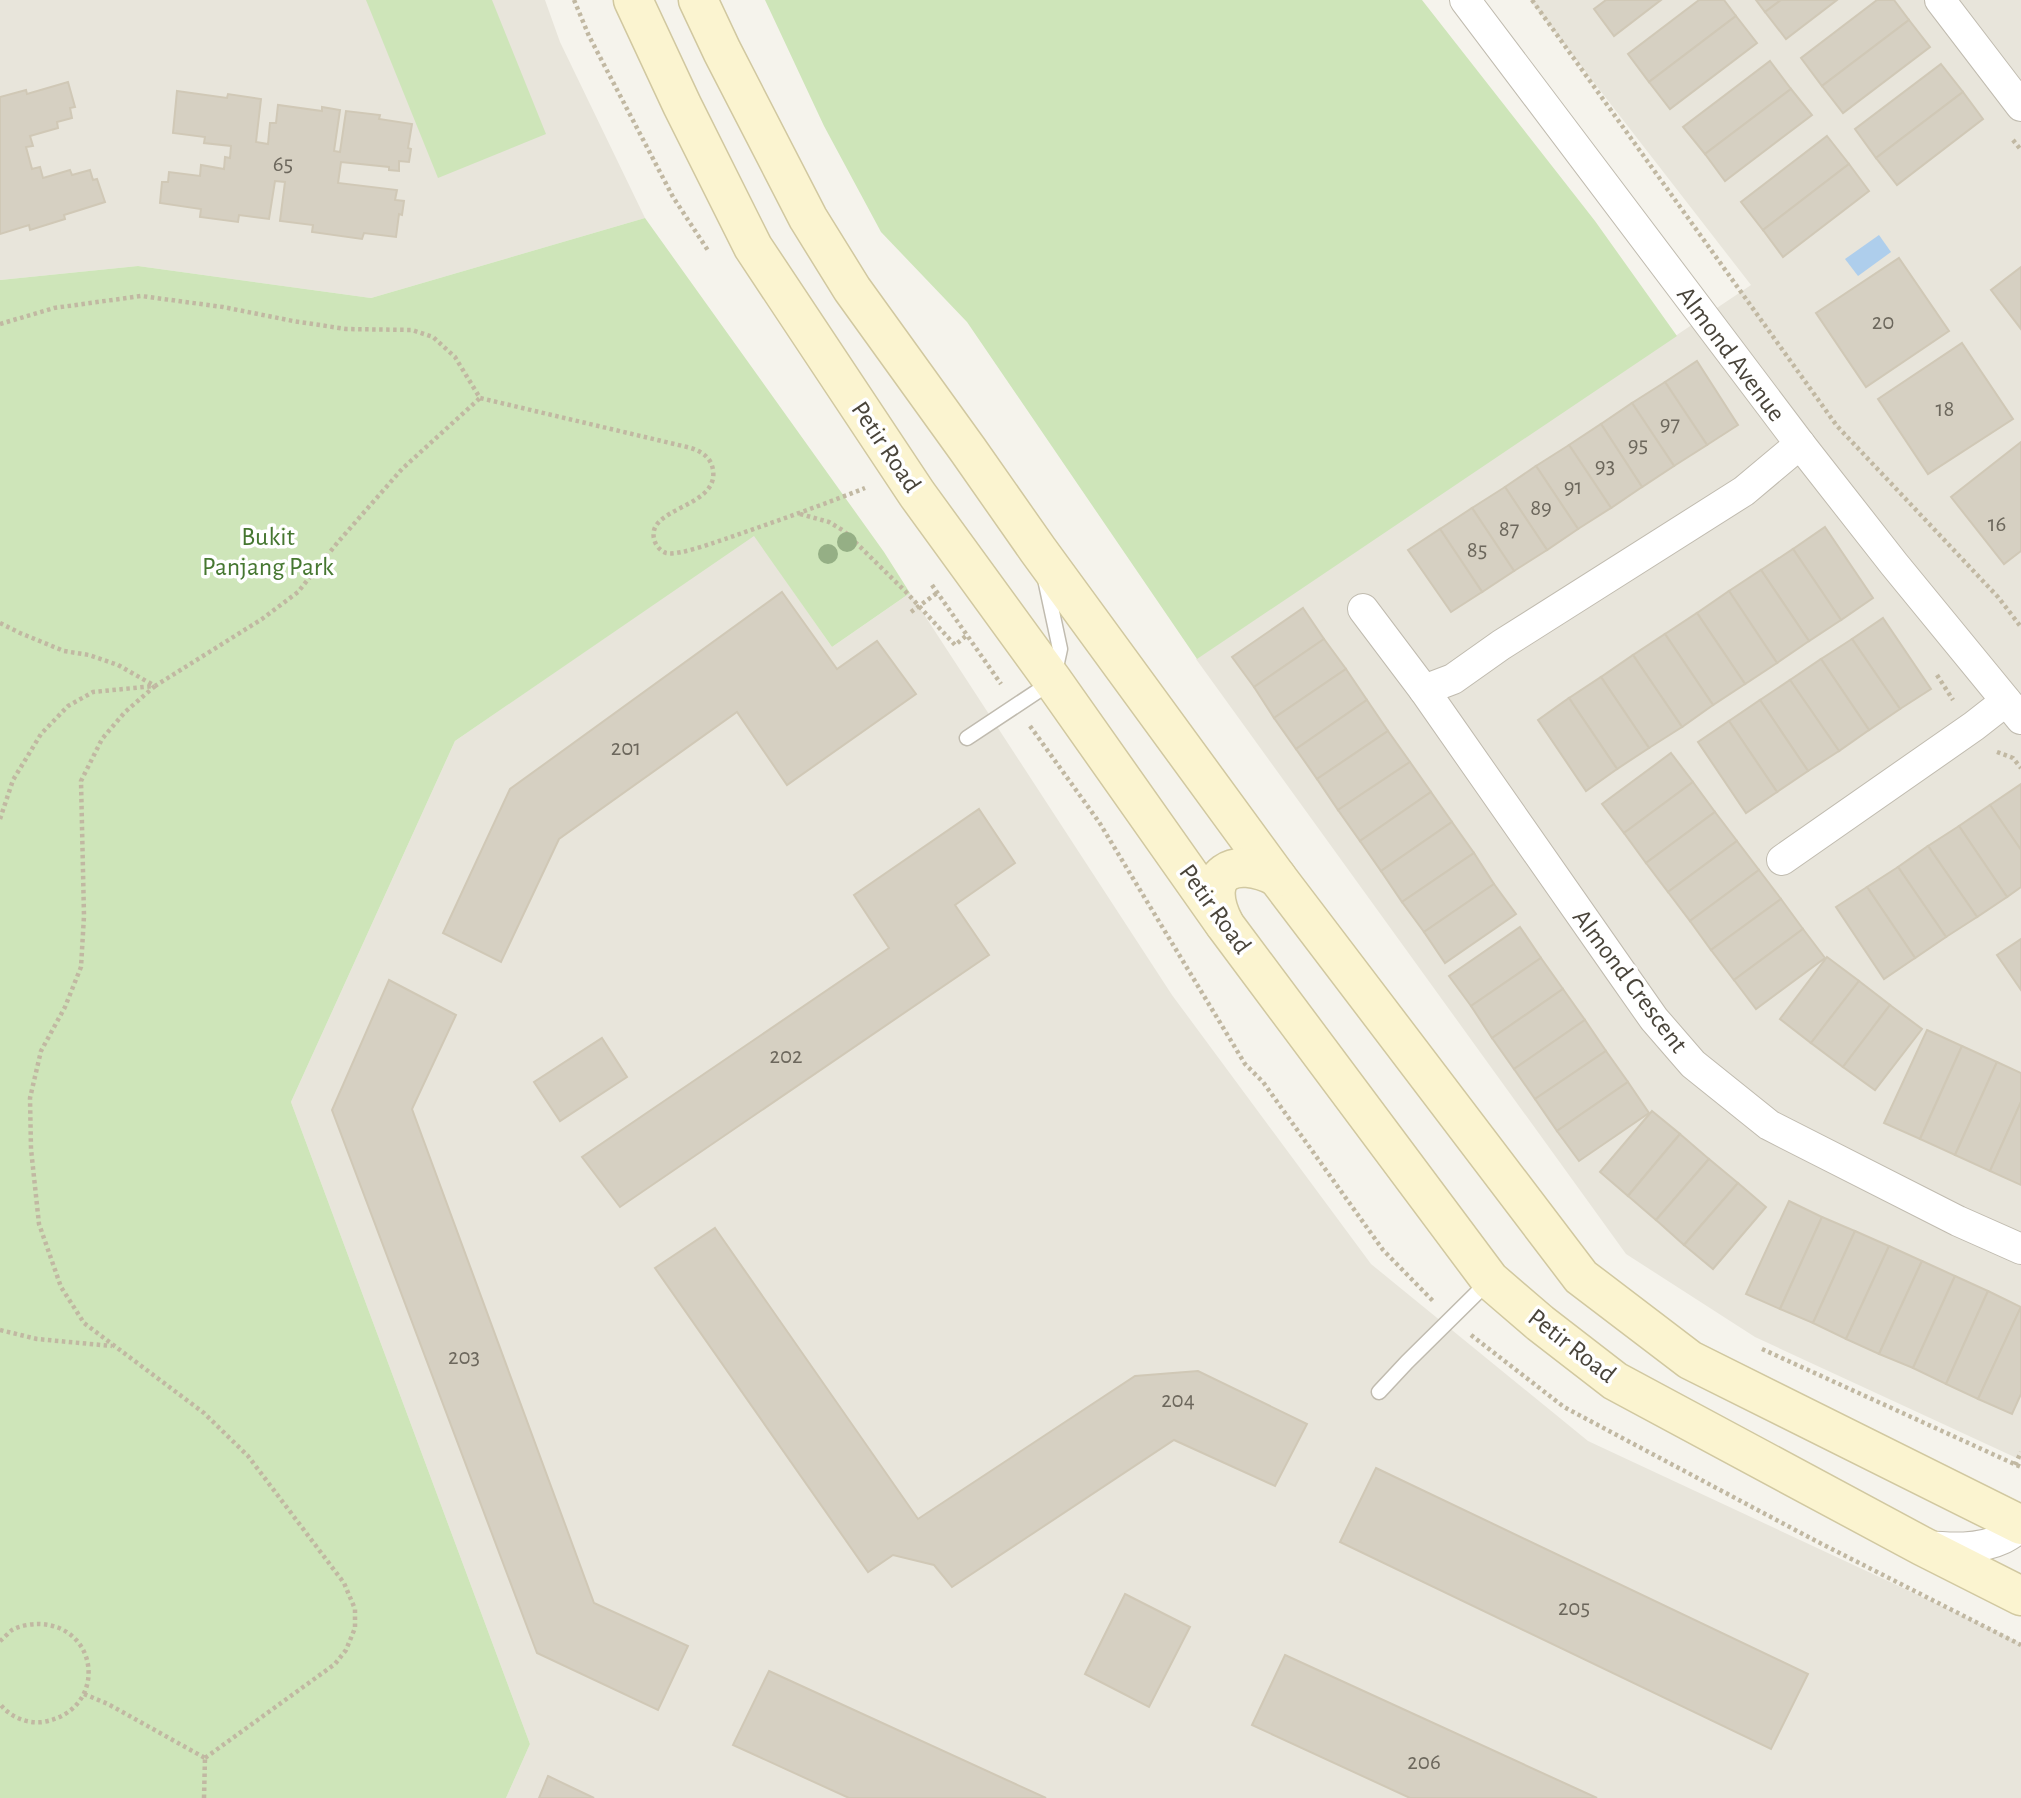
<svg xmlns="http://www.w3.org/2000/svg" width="2021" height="1798" font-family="'Alegreya Sans',sans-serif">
<rect width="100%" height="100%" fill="#f5f3ec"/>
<g fill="#e8e5db">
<path d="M0 0H545L560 42 645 218 371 298 138 266 0 280Z"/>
<path d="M1530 0H2021V1460L1755 1337 1626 1254 1196 659 1751 285Z"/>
<path d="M754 535 832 647 910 593 1172 995 1371 1264 1588 1441 2021 1643V1798H506L530 1744 291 1102 455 741Z"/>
</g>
<g fill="#cee5b9">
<path d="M366 0H492L546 134 438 178Z"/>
<path d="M765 0H1422L1595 221 1677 336 1197 659 967 322 881 232 824 126Z"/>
<path d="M645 218 884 552 910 593 832 647 754 536 455 741 291 1102 530 1744 506 1798H0V280L138 266 371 298Z"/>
</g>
<path fill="#aeceec" d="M1879 235 1891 252 1858 276 1845 259Z"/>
<g fill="#d6d0c2" stroke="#d0c8b6" stroke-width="2">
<path d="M1606 0H1661L1614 36 1594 9Z"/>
<path d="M1699 0H1724L1736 16 1649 82 1628 54Z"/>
<path d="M1756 0H1781L1765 12Z"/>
<path d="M1781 0H1837L1786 39 1765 12Z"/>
<path d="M1877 0H1894L1909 20 1822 86 1801 58Z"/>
<path d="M1736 16 1757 43 1670 109 1649 82Z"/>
<path d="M1909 20 1930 47 1843 113 1822 86Z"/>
<path d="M1770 61 1791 89 1705 154 1683 127Z"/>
<path d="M1941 64 1963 92 1876 158 1855 129Z"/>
<path d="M68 82 75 107 70 108 72 118 57 122 58 128 30 136 33 146 26 147 32 169 40 167 43 178 70 170 72 175 90 170 93 180 97 179 105 202 64 215 65 219 30 230 29 225 0 234V97L26 90 27 94Z"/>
<path d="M1791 89 1812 115 1725 181 1705 154Z"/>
<path d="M177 91 227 98 228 94 261 99 256 142 268 144 270 123H276L278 105 322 111V107L340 110 334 151 340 152 346 111 380 115 379 119 412 124 408 148 411 149 409 162 399 161V171L389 170V167L341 162 338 183 397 190 395 200 404 201 402 215 399 214 396 237 364 233 362 239 312 232 313 225 280 221 285 182 275 181 269 219 239 215 238 222 200 217 201 209 160 203 162 182H168L169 172 200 176 201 165 224 169 225 157 230 158 231 146 204 143 205 137 173 133Z"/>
<path d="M1963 92 1983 119 1897 185 1876 158Z"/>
<path d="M1827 136 1849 164 1763 230 1741 202Z"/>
<path d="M1849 164 1869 191 1783 257 1763 230Z"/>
<path d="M1899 258 1949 331 1866 387 1816 313Z"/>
<path d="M2021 267V329L1991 290Z"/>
<path d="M1962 343 2013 419 1928 474 1878 399Z"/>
<path d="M1697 361 1738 425 1707 445 1665 382Z"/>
<path d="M1665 382 1707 445 1674 466 1632 403Z"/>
<path d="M1632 403 1674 466 1642 487 1601 424Z"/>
<path d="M1601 424 1642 487 1611 508 1569 445Z"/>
<path d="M2021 442V551L2004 564 1951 497Z"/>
<path d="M1569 445 1611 508 1578 529 1536 466Z"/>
<path d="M1536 466 1578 529 1547 550 1505 487Z"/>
<path d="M1505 487 1547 550 1514 571 1472 508Z"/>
<path d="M1472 508 1514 571 1482 592 1440 529Z"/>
<path d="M1825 527 1873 598 1841 620 1793 549Z"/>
<path d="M1440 529 1482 592 1451 612 1408 550Z"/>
<path d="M1793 549 1841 620 1809 641 1761 570Z"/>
<path d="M1761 570 1809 641 1777 663 1729 591Z"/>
<path d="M1729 591 1777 663 1745 684 1697 613Z"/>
<path d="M782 592 837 669 877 641 916 694 787 785 737 712 559 839 501 962 443 933 510 789Z"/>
<path d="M1303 608 1324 639 1254 687 1232 657Z"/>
<path d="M1697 613 1745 684 1713 705 1665 634Z"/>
<path d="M1883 618 1931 689 1900 709 1852 639Z"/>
<path d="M1665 634 1713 705 1682 727 1633 655Z"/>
<path d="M1324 639 1346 669 1274 718 1254 687Z"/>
<path d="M1852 639 1900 709 1869 730 1821 659Z"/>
<path d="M1633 655 1682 727 1649 748 1601 677Z"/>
<path d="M1821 659 1869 730 1839 751 1790 680Z"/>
<path d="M1346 669 1367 700 1296 749 1274 718Z"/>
<path d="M1601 677 1649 748 1617 769 1569 698Z"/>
<path d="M1790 680 1839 751 1808 771 1760 700Z"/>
<path d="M1569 698 1617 769 1586 791 1538 720Z"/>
<path d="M1367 700 1388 731 1317 779 1296 749Z"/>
<path d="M1760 700 1808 771 1777 792 1729 721Z"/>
<path d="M1729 721 1777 792 1746 813 1698 742Z"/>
<path d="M1388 731 1410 762 1338 810 1317 779Z"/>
<path d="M1671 753 1693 782 1624 833 1602 804Z"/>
<path d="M1410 762 1431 792 1360 841 1338 810Z"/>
<path d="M1693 782 1715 812 1646 863 1624 833Z"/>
<path d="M2021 784V850L1990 805Z"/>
<path d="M1431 792 1452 822 1381 871 1360 841Z"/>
<path d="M1990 805 2021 850V887L2007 897 1959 826Z"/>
<path d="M979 809 1015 863 955 905 989 955 620 1207 582 1157 889 948 854 895Z"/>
<path d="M1715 812 1737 841 1668 892 1646 863Z"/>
<path d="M1452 822 1474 853 1402 902 1381 871Z"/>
<path d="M1959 826 2007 897 1977 917 1928 846Z"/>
<path d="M1737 841 1759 870 1690 921 1668 892Z"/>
<path d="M1928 846 1977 917 1946 937 1898 867Z"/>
<path d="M1474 853 1494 884 1424 932 1402 902Z"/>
<path d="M1898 867 1946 937 1915 958 1867 887Z"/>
<path d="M1759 870 1781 899 1711 950 1690 921Z"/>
<path d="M1494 884 1516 914 1445 963 1424 932Z"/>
<path d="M1867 887 1915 958 1884 979 1836 907Z"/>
<path d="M1781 899 1803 929 1734 980 1711 950Z"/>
<path d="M1520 927 1541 958 1471 1006 1449 976Z"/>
<path d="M1803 929 1825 958 1756 1009 1734 980Z"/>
<path d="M2021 939V990L1997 955Z"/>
<path d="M1827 957 1859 981 1811 1043 1780 1019Z"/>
<path d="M1541 958 1563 989 1492 1038 1471 1006Z"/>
<path d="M389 980 456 1015 412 1109 594 1603 688 1646 658 1710 537 1653 332 1110Z"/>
<path d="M1859 981 1890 1005 1843 1067 1811 1043Z"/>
<path d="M1563 989 1585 1020 1514 1069 1492 1038Z"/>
<path d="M1890 1005 1922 1029 1875 1090 1843 1067Z"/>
<path d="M1585 1020 1606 1051 1535 1099 1514 1069Z"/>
<path d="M1927 1030 1962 1046 1920 1139 1884 1123Z"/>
<path d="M602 1038 627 1077 560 1121 534 1082Z"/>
<path d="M1962 1046 1997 1062 1955 1155 1920 1139Z"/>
<path d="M1606 1051 1628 1082 1557 1131 1535 1099Z"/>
<path d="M1997 1062 2021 1073V1102L1990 1171 1955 1155Z"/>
<path d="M1628 1082 1649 1113 1579 1161 1557 1131Z"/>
<path d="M2021 1102V1185L1990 1171Z"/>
<path d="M1652 1111 1680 1134 1628 1196 1600 1172Z"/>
<path d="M1680 1134 1709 1159 1656 1220 1628 1196Z"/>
<path d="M1709 1159 1738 1183 1684 1245 1656 1220Z"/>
<path d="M1738 1183 1766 1207 1713 1269 1684 1245Z"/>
<path d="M1789 1201 1822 1217 1780 1309 1746 1294Z"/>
<path d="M1822 1217 1855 1231 1813 1323 1780 1309Z"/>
<path d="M715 1228 918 1519 1135 1376 1198 1371 1307 1424 1275 1486 1174 1440 952 1587 934 1565 893 1555 868 1572 655 1268Z"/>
<path d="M1855 1231 1889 1246 1846 1339 1813 1323Z"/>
<path d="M1889 1246 1922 1261 1879 1354 1846 1339Z"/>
<path d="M1922 1261 1955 1276 1913 1368 1879 1354Z"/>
<path d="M1955 1276 1988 1291 1946 1384 1913 1368Z"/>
<path d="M1988 1291 2021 1307 1978 1399 1946 1384Z"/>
<path d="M2021 1307V1394L2012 1414 1978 1399Z"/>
<path d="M1376 1468 1808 1674 1771 1749 1340 1542Z"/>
<path d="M1125 1594 1190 1627 1149 1707 1085 1674Z"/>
<path d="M1285 1655 1597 1798H1410L1252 1725Z"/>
<path d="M769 1671 1046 1798H849L733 1745Z"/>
<path d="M548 1776 594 1798H539Z"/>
</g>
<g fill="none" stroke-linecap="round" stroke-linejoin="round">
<defs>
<g id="service">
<path d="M967 738 1053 681 1060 649 1045 579"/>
<path d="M1379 1392 1407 1362 1489 1281"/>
</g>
<g id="minor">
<path d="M1465 0 1800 444 1894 564 2021 719"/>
<path d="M1940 0 2021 106"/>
<path d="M1363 609 1424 690 1621 972 1654 1019 1693 1064 1769 1125 1958 1221 2021 1249"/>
<path d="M1424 690 1453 679 1501 645 1744 491 1800 444"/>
<path d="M1782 860 1974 726 2006 701"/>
<path d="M1925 1546C1949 1548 1979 1550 2002 1539 2009 1536 2015 1531 2021 1527"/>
</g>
<g id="secondary">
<path d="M633 0 682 105 753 247 917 494 1053 681 1225 925 1490 1280 1540 1323 1615 1381 1922 1546 2021 1596"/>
<path d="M698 0 722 51 808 218 852 289 968 450 1038 550 1277 877 1581 1277 1690 1360 2021 1525"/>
<path d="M1224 923C1199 873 1234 855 1277 877"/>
</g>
</defs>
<use href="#service" stroke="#c0bbaf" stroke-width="17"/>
<use href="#minor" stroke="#c0bbaf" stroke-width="32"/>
<use href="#secondary" stroke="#d1c8a0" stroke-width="41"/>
<g stroke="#c1b8a2" stroke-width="4.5" stroke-dasharray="3.5 3.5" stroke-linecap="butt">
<path d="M574 0 589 36 673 197 709 252"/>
<path d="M1532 0 1837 426 1998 597 2021 627"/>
<path d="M2013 140 2021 150"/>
<path d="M0 324 54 308 141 296 223 307 293 321 346 329 412 330 433 337 455 357 480 398 687 447C699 450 711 456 713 470 719 509 642 507 655 542 657 547 661 551 666 553 679 556 715 542 728 538 774 522 820 506 865 488"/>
<path d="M800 514 829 522 844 531 906 592 955 645 967 635"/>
<path d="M932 585 1001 684"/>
<path d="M911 612 937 593"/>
<path d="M0 623 20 633 64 651 89 655 118 665 155 686 262 619 298 592 338 542 402 469 480 398"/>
<path d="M1937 675 1953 700"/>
<path d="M155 686 125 712 102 739 81 781 84 916 81 967 65 1007 41 1051 30 1098 31 1149 39 1224 61 1287 84 1323 204 1413 248 1456 344 1583 355 1609V1628L346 1650 335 1664 205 1758"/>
<path d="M1030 726 1099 822 1245 1064 1263 1082 1383 1250 1433 1301"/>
<path d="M1997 752 2013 758 2021 768"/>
<path d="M0 819 13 780 41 734 68 706 93 692 154 686"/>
<path d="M0 1330 37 1339 112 1346"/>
<path d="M1471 1335 1564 1407 1816 1541 2021 1645"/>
<path d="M1762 1349 2021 1467"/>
<path d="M2015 1465 2021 1452"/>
<path d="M0 1641C4 1638 8 1633 12 1630 19 1626 30 1624 38 1624 101 1625 108 1711 43 1722 27 1724 10 1717 0 1704"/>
<path d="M84 1694 108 1704 205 1758"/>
<path d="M204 1798 205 1758"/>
</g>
<use href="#service" stroke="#fff" stroke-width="14"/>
<use href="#minor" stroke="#fff" stroke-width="30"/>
<use href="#secondary" stroke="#fbf4d0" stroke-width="38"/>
</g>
<g fill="#95af85">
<circle cx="847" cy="542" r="10"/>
<circle cx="828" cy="554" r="10"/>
</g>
<g text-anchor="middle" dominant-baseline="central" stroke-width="7" stroke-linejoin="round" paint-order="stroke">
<g font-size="23" fill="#6c675c">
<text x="283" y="164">65</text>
<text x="1883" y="322">20</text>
<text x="1945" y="409">18</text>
<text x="1670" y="424">97</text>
<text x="1638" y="445">95</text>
<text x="1605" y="466">93</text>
<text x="1573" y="487">91</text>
<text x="1541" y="508">89</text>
<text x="1997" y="524">16</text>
<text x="1509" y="529">87</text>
<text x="1477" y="550">85</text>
<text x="626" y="748">201</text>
<text x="786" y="1056">202</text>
<text x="464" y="1357">203</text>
<text x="1178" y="1400">204</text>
<text x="1574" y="1608">205</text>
<text x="1424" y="1762">206</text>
</g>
<g font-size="26" fill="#49443a" stroke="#fff">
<text transform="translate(1731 354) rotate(53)">Almond Avenue</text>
<text transform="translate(886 447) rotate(56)">Petir Road</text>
<text transform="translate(1215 909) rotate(54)">Petir Road</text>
<text transform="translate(1630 981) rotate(53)">Almond Crescent</text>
<text transform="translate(1572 1346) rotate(38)">Petir Road</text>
</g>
<g font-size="26" fill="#467731" stroke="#fff">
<text x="268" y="537">Bukit<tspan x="268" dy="30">Panjang Park</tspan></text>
</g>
</g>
</svg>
